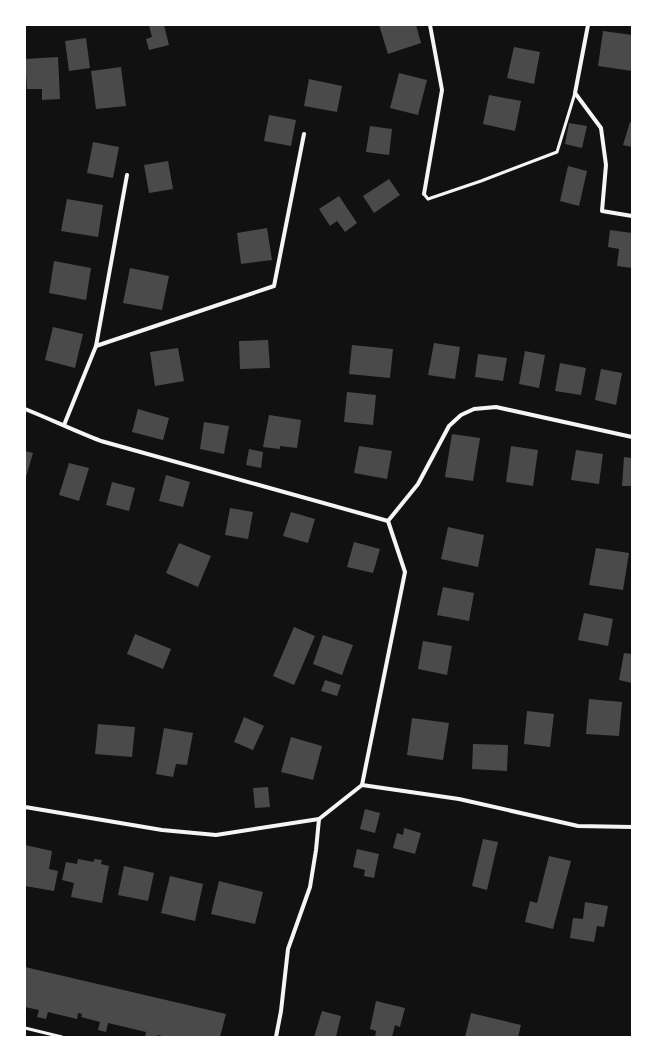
<svg xmlns="http://www.w3.org/2000/svg" width="657" height="1062" font-family="Inter,sans-serif">
<rect width="100%" height="100%" fill="#111"/>
<g fill="#4a4a4a">
<path d="M149 25H164L169 45 149 50 146 39 152 37Z"/>
<path d="M379 25H416L421 43 388 54Z"/>
<path d="M603 31 632 35V71L598 66Z"/>
<path d="M86 38 90 68 69 71 65 41Z"/>
<path d="M514 47 540 52 534 84 507 78Z"/>
<path d="M58 57 60 99 42 100V89H27L25 59Z"/>
<path d="M121 67 126 106 96 109 91 71Z"/>
<path d="M399 73 427 80 418 115 390 108Z"/>
<path d="M309 79 342 86 337 112 304 106Z"/>
<path d="M489 95 521 101 515 131 483 124Z"/>
<path d="M269 115 296 120 291 146 264 141Z"/>
<path d="M630 122 632 123V147L623 145Z"/>
<path d="M569 123 587 126 582 148 565 144Z"/>
<path d="M370 126 392 129 389 155 366 152Z"/>
<path d="M93 142 119 147 113 178 87 173Z"/>
<path d="M168 161 173 189 149 193 144 165Z"/>
<path d="M568 166 587 171 579 206 560 201Z"/>
<path d="M389 179 400 195 374 213 363 196Z"/>
<path d="M339 196 357 223 345 232 337 221 330 226 319 209Z"/>
<path d="M67 199 103 205 98 237 61 231Z"/>
<path d="M267 228 272 260 241 264 237 233Z"/>
<path d="M610 230 632 233V268L617 266 619 249 608 247Z"/>
<path d="M54 261 91 268 86 300 49 293Z"/>
<path d="M130 268 169 276 162 310 123 303Z"/>
<path d="M53 327 83 334 75 368 45 360Z"/>
<path d="M268 340 270 368 240 369 239 341Z"/>
<path d="M434 343 460 347 455 379 428 375Z"/>
<path d="M352 345 393 349 390 378 349 374Z"/>
<path d="M178 348 184 381 155 386 150 352Z"/>
<path d="M525 351 545 355 539 388 519 384Z"/>
<path d="M478 354 507 358 503 381 475 377Z"/>
<path d="M560 363 586 368 581 395 555 391Z"/>
<path d="M601 369 622 373 616 405 595 400Z"/>
<path d="M347 392 376 395 373 425 344 422Z"/>
<path d="M138 409 169 418 163 440 132 432Z"/>
<path d="M269 415 301 420 297 448 280 446V449L263 447Z"/>
<path d="M204 422 229 426 224 454 200 449Z"/>
<path d="M452 434 480 438 473 481 445 477Z"/>
<path d="M359 446 392 451 387 479 354 473Z"/>
<path d="M511 446 538 450 533 486 506 482Z"/>
<path d="M249 449 263 452 261 468 246 465Z"/>
<path d="M576 450 603 454 599 484 571 480Z"/>
<path d="M25 451 33 453 25 480Z"/>
<path d="M624 457 632 458V486H622Z"/>
<path d="M69 463 89 468 79 501 59 495Z"/>
<path d="M166 475 190 482 183 507 159 501Z"/>
<path d="M112 482 135 488 129 511 106 505Z"/>
<path d="M230 508 253 512 248 539 225 535Z"/>
<path d="M291 512 315 519 308 543 283 536Z"/>
<path d="M448 527 484 535 478 567 441 559Z"/>
<path d="M354 542 380 549 373 573 347 567Z"/>
<path d="M179 543 211 556 198 587 166 573Z"/>
<path d="M596 548 629 553 623 590 589 585Z"/>
<path d="M443 587 474 593 469 621 437 615Z"/>
<path d="M584 613 613 619 608 646 578 640Z"/>
<path d="M294 627 315 636 294 685 273 676Z"/>
<path d="M135 634 171 649 163 669 127 654Z"/>
<path d="M323 635 353 645 342 675 313 664Z"/>
<path d="M423 641 452 646 447 675 418 669Z"/>
<path d="M624 653 632 654V683L619 680Z"/>
<path d="M325 680 341 685 337 696 321 691Z"/>
<path d="M589 699 622 702 619 736 586 734Z"/>
<path d="M527 711 554 714 550 747 524 744Z"/>
<path d="M244 717 264 726 253 750 234 742Z"/>
<path d="M412 718 449 723 443 760 407 755Z"/>
<path d="M98 724 135 727 132 757 95 754Z"/>
<path d="M164 728 193 733 187 765 176 764 173 777 156 774Z"/>
<path d="M291 737 322 746 313 780 281 772Z"/>
<path d="M473 744 508 745 507 771 472 769Z"/>
<path d="M268 787 270 807 255 808 253 788Z"/>
<path d="M365 809 380 813 375 833 360 829Z"/>
<path d="M404 828 421 833 415 854 393 848 397 833 403 835Z"/>
<path d="M483 839 498 842 487 890 472 886Z"/>
<path d="M25 845 52 851 49 869 58 871 54 891 25 886Z"/>
<path d="M357 849 379 854 374 878 364 876 365 870 353 867Z"/>
<path d="M549 856 571 861 553 929 525 922 530 901 537 903Z"/>
<path d="M78 859 94 862V859L102 860 101 864 109 866 102 903 71 897 74 883 62 880 66 862 77 864Z"/>
<path d="M124 866 154 873 148 901 118 895Z"/>
<path d="M170 876 203 884 195 921 161 913Z"/>
<path d="M219 881 263 892 255 924 211 914Z"/>
<path d="M585 902 608 906 604 927 597 926 594 942 570 938 573 918 583 919Z"/>
<path d="M25 967 226 1014 220 1037H166L158 1035 157 1037H145L146 1032 108 1023 106 1032 98 1030 100 1022 81 1017 82 1014 78 1013 77 1019 48 1012 46 1019 37 1017 39 1010 25 1007Z"/>
<path d="M376 1001 405 1008 400 1027 395 1025 392 1037H375L376 1031 370 1029Z"/>
<path d="M322 1011 341 1016 336 1037H314Z"/>
<path d="M471 1013 521 1025 518 1037H465Z"/>
</g>
<g fill="none" stroke-linecap="round" stroke-linejoin="round">
<g stroke="#f5f5f5" stroke-width="3">
<path d="M424 194 428 199 481 181 557 152 575 93"/>
<path d="M25 1028 62 1037"/>
</g>
<g stroke="#f5f5f5" stroke-width="4">
<path d="M588 25 575 93 601 128 606 165 602 211 632 216"/>
<path d="M424 194 442 90 430 25"/>
<path d="M96 346 127 175"/>
<path d="M25 409C50 419 75 431 101 441L388 521"/>
<path d="M64 425 96 346 274 286 304 134"/>
<path d="M362 785 405 572 388 521 418 484 449 426 461 415 474 409 496 407 632 437"/>
<path d="M25 807 162 830 216 835 319 819 362 785 459 799 578 826 632 827"/>
<path d="M276 1037 281 1011 288 949 310 887 316 850 319 819"/>
</g>
</g>
<rect width="657" height="1062" fill="none" stroke="#ffffff" stroke-width="52"/>
</svg>
